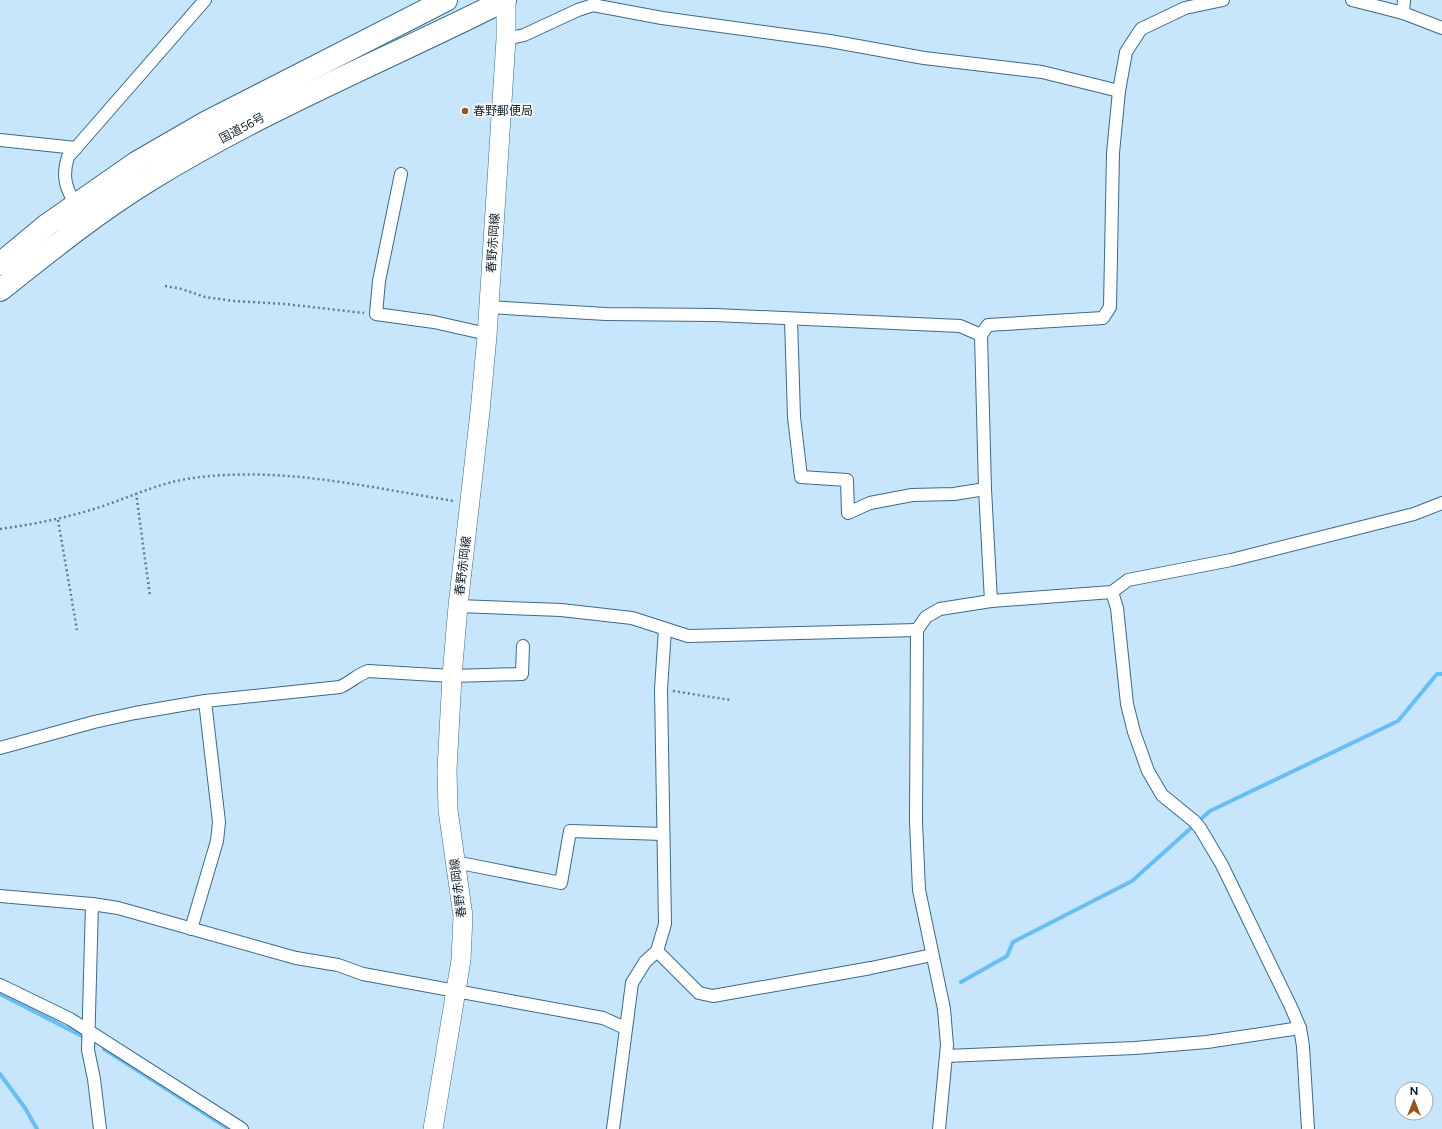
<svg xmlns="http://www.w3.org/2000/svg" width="1442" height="1129" font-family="Figtree,'Noto Sans JP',sans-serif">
<rect width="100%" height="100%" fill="#c8e6fb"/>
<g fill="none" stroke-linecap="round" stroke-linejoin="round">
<g stroke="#68bef4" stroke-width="4">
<path d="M961 982 1007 956 1013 942 1132 881 1210 811 1398 721 1437 674H1442"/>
<path d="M0 994 82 1036"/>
<path d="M104 1049 229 1129"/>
<path d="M0 1074 25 1108 37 1129"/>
</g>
<defs>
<g id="street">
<path d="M1352 0 1403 13 1442 28"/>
<path d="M1403 13 1404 0"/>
<path d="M506 39 524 35 578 10 593 5 662 18 830 41 924 58 1042 72 1119 91"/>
<path d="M0 140 76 148"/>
<path d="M401 174 379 281 376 314 434 322 487 334"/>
<path d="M78 209C67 190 61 179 68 157L205 0"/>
<path d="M488 307 606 314 715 315 960 326 981 335"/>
<path d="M791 319 794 417 801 477 847 480 848 513 870 503 912 495 954 494 985 489"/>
<path d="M1112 592 1117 608 1127 704 1134 732 1148 771 1162 795 1194 821 1200 828 1222 865 1291 1007 1300 1028 1303 1046 1308 1129"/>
<path d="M991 601 985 489 981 335 988 325 1103 318 1110 307 1113 153 1119 91 1126 52 1141 29 1185 8 1223 0"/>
<path d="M458 606 561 610 632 618 688 636 917 630"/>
<path d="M0 748 94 722 135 713 205 701"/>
<path d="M455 862 561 883 570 831 663 834"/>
<path d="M0 896 92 904"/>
<path d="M191 929 217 841 219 822 205 701 340 687C351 682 357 675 368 671L452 676 522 674 523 646"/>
<path d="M657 951 665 924 661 689 665 629"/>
<path d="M0 985 70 1019 242 1129"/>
<path d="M946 1056 1135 1048 1207 1042 1300 1028"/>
<path d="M100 1129 94 1079 88 1050 92 904 118 908 296 958 338 965 363 974 603 1018 625 1028"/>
<path d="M613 1129 632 983 645 962 657 951 699 993 713 996 871 968 932 955"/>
<path d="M939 1129 947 1045 944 1009 919 890 916 822 917 630 926 617 940 609 991 601 1112 592 1128 580 1231 560 1414 514 1442 503"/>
</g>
<path id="primary" d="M433 1129 461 960 463 916 448 810 447 770 452 676 458 606 480 412 487 336 506 39V0"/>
<g id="highway">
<path d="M0 264 47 225 136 163 207 122 446 0"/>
<path d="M0 290C48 252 96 213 148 181 262 110 386 60 505 0"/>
</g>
</defs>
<use href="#street" stroke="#3b6a88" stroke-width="14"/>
<use href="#primary" stroke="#3b6a88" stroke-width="20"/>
<use href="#highway" stroke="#3b6a88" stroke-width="24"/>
<g stroke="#637c8c" stroke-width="2.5" stroke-dasharray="2 3" stroke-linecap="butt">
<path d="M165 286 182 289 205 297 234 301 285 304 364 313"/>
<path d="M136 493 150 596"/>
<path d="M58 520 77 630"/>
<path d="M0 529C36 524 71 517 106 505 135 495 162 482 193 478 281 466 367 487 454 501"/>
<path d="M673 691 730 700"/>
</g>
<use href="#street" stroke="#fff" stroke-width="12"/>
<use href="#primary" stroke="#fff" stroke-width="19"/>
<use href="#highway" stroke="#fff" stroke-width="22"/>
</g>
<circle fill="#94561c" stroke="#fff" stroke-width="1.5" cx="465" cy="111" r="4"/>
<g text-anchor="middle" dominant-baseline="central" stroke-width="3" stroke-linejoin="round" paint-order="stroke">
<g font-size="12" fill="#0c202c" stroke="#fff" text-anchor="start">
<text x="473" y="111">春野郵便局</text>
</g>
<g font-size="12" fill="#0c202c" stroke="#fff">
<text transform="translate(242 128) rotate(-28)">国道56号</text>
<text transform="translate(493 243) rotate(-86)">春野赤岡線</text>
<text transform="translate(463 566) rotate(-83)">春野赤岡線</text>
<text transform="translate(458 888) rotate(-97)">春野赤岡線</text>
</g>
</g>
<g transform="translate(1414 1101)"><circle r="19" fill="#ffffff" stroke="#9ea6ab"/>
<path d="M0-3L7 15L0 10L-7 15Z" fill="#94561c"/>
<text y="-6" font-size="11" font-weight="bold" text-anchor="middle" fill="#0c202c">N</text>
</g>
</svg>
